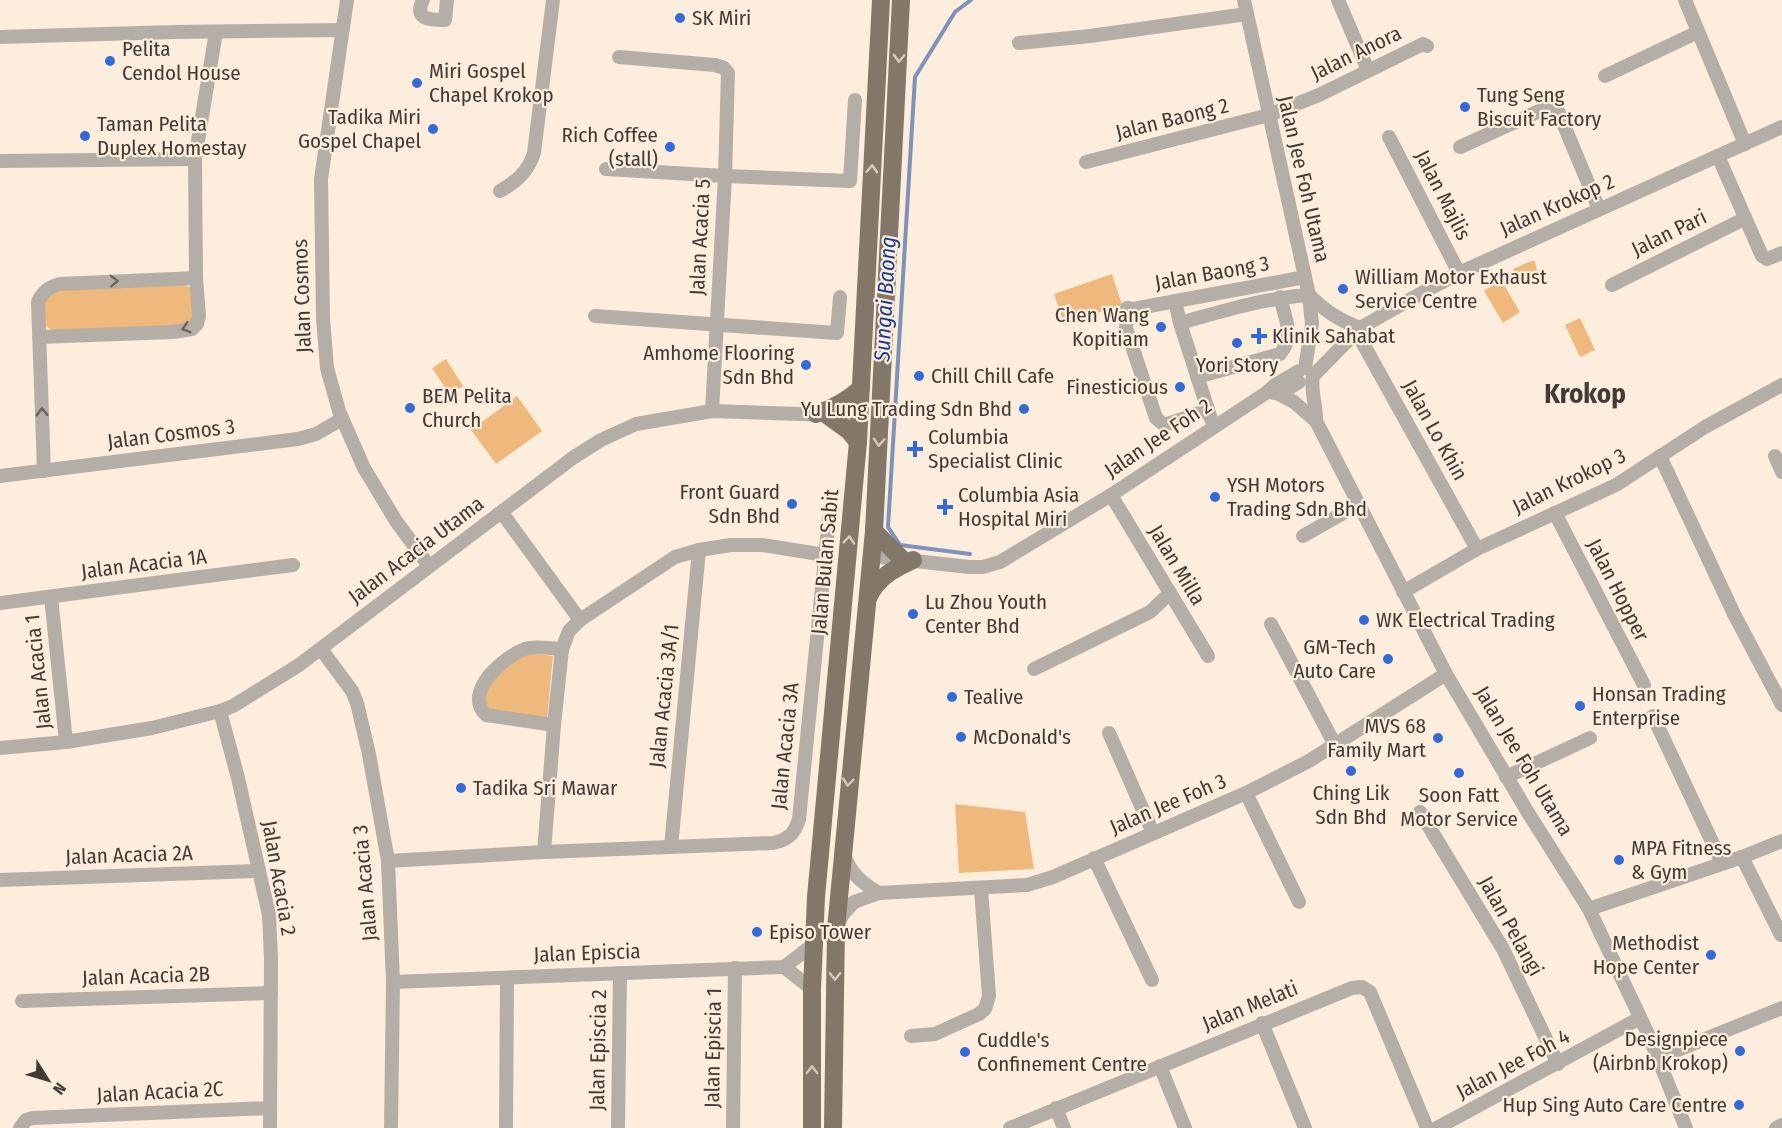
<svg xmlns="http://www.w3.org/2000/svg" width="1782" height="1128" font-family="'Fira Sans Condensed',sans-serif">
<rect width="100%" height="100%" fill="#fdeddc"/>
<g fill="#efb97d">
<path d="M1531 261H1535L1539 282 1527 286 1524 274 1515 278 1513 269Z"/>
<path d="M1112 274 1122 305 1064 324 1054 294Z"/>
<path d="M1501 280 1520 312 1503 323 1484 291Z"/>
<path d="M183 284 191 288 194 320 184 328 52 330 44 325 43 300 50 290Z"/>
<path d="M1580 318 1595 350 1580 357 1565 325Z"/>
<path d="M446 359 463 386 450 395 432 368Z"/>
<path d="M517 396 542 431 496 464 471 430Z"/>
<path d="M528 653 553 656 547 719 485 709C487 670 497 672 528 653Z"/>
<path d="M955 804 1025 812 1034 869 959 873Z"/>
</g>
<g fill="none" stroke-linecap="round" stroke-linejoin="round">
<path stroke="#7f92b9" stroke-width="4" d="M970 554 900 545 888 527 915 77 955 12 971 0"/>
<g stroke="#b5aea7" stroke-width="14">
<path d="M347 0 321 179 323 318 327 368 339 411 364 468 396 521 429 566"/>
<path d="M423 0C413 20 431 20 445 20L447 0"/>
<path d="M1244 0 1309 295 1312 324 1305 368"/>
<path d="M1338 0 1368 70"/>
<path d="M1685 0 1745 144"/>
<path d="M0 37 175 32 342 30"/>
<path d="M1019 43 1090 36 1247 14"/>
<path d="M619 57 715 65 724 68 728 73 725 176 712 411"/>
<path d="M1605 76 1698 32"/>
<path d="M1389 137 1459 273"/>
<path d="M1460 147 1555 104 1599 209"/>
<path d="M1718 156 1762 256 1767 259 1782 253"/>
<path d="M0 161 195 159"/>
<path d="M1086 162 1269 115 1319 95 1423 44 1427 46"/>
<path d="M606 169 725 176 850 181 855 100"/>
<path d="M500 191C516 182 528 172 534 153L553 0"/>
<path d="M1612 285 1744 219"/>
<path d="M1175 301 1180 323 1211 419"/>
<path d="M1127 308 1133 309 1305 277"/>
<path d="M1133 309 1127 313 1126 328 1156 418 1163 424H1167L1208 410"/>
<path d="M595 316 837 333 840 297"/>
<path d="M1180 323C1223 311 1265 298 1309 295 1325 311 1339 320 1360 328"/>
<path d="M1356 331 1477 549"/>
<path d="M39 337 173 332 192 329 197 324 199 316 196 278 195 159 216 32"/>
<path d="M1197 377 1280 354C1295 336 1285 318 1280 297"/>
<path d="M1274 393 1289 388 1299 382"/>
<path d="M1277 393 1294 402 1316 421 1446 674 1527 811 1589 909 1648 1034 1686 1128"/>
<path d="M1316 421C1317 406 1310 391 1313 376L1360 328 1427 290 1459 273 1782 127"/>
<path d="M1660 456 1734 614 1782 705"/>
<path d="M1775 456 1782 472"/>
<path d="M44 471 38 302C43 291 49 287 60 284L196 278"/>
<path d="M0 476 298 439 316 434 342 419"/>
<path d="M1111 495 1208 656"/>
<path d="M502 513 580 620"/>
<path d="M1555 513 1644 685"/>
<path d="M1303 536 1359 504"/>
<path d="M871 556 969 567H983L1000 562 1111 495 1266 393 1275 385 1299 371"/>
<path d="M1403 592 1477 549 1616 485 1705 427 1782 385"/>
<path d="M51 597 66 742"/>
<path d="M0 603 293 565"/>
<path d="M1271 624 1335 745"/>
<path d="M321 649 352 691 357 703 369 754 388 861 393 982 391 1128"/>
<path d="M1034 669 1150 612 1170 593"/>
<path d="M220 711 238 778 269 915 271 959 270 1128"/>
<path d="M1653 716 1722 863"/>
<path d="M554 725 486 715C462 692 505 656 525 649 536 645 551 649 562 649"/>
<path d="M1109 733 1153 833"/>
<path d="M0 748 66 742 152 728 220 711 233 706 299 665 574 457 601 440 636 424 712 411 859 416"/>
<path d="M1506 777 1590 738"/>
<path d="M1246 793 1299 902"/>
<path d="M1420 812 1503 949 1558 1064"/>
<path d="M671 847 699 550"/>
<path d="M544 852 773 843C788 840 795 833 799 819L829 518"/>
<path d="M844 853C849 873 862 883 879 893"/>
<path d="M1742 857 1781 935"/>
<path d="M1094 858 1152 980"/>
<path d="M388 861 544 852 554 725 562 649 569 631 580 620 675 557 699 550 731 545H762L825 555"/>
<path d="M0 880 259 871"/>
<path d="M1589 909 1742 857 1782 841"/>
<path d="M838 924 843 914 854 902 879 893 1027 885 1053 877 1246 793 1309 761 1446 674"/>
<path d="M784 967 812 989"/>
<path d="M393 982 784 967 814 944"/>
<path d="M22 1001 271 993"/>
<path d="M1262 1023 1305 1128"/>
<path d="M911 1036 935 1034 979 1014 985 1009 989 996 981 889"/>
<path d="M1658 1058 1782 1008"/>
<path d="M1160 1066 1185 1128"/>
<path d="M1056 1108 1064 1128"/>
<path d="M20 1128 26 1120 33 1118 270 1108"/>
<path d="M506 1128 507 978"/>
<path d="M618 1128 620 973"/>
<path d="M733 1128 735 968"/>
<path d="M1010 1128 1352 988 1362 987 1370 992 1427 1128"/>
<path d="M1437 1128 1640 1018"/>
<path d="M1776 1128 1782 1125"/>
</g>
<g stroke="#83776a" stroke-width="18">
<path d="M816 414C834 408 847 401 861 388"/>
<path d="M827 415 849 431 858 442"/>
<path d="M874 531 902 559"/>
<path d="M868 598C877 578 893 569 913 560"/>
<path d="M812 1128V989L816 897 858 442 881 0"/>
<path d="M833 1128 836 929 874 531 901 0"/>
</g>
</g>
<defs><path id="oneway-chevron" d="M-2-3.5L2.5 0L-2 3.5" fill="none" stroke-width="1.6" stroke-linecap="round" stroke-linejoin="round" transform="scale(1.5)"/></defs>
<g stroke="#d8caba">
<use href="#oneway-chevron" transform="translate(899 58) rotate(92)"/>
<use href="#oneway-chevron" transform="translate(872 169) rotate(-87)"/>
<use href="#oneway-chevron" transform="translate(879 442) rotate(93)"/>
<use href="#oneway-chevron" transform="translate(849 540) rotate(-85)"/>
<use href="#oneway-chevron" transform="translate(848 782) rotate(96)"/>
<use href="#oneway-chevron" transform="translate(835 976) rotate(91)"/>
<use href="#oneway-chevron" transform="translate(812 1070) rotate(-90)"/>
</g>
<g stroke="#6a635d">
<use href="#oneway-chevron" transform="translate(114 281) rotate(-2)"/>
<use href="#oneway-chevron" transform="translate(186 328) rotate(163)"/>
<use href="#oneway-chevron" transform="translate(42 412) rotate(-92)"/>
</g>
<g fill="#3469d8" stroke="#fdeddc" stroke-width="2">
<circle cx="680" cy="18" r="6"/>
<circle cx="110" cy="61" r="6"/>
<circle cx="417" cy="83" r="6"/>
<circle cx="1465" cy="107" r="6"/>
<circle cx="433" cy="129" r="6"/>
<circle cx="85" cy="136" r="6"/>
<circle cx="670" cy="147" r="6"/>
<circle cx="1343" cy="289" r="6"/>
<circle cx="1161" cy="327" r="6"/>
<path d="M1256 327h6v6h6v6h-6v6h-6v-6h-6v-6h6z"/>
<circle cx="1237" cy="343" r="6"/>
<circle cx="806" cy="365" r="6"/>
<circle cx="919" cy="376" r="6"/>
<circle cx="1180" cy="387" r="6"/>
<circle cx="410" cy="408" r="6"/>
<circle cx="1024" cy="409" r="6"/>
<path d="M912 440h6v6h6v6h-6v6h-6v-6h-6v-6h6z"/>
<circle cx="1215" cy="497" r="6"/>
<circle cx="792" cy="504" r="6"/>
<path d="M942 498h6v6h6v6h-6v6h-6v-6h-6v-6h6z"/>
<circle cx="913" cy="614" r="6"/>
<circle cx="1364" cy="620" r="6"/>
<circle cx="1388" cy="659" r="6"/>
<circle cx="952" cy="697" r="6"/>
<circle cx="1580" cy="706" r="6"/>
<circle cx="961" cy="737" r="6"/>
<circle cx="1438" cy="738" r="6"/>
<circle cx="1351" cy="771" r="6"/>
<circle cx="1459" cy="773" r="6"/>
<circle cx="461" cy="788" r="6"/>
<circle cx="1619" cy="860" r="6"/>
<circle cx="757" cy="932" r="6"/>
<circle cx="1711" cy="955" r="6"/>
<circle cx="1740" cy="1051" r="6"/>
<circle cx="965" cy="1052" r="6"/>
<circle cx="1739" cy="1105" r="6"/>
</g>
<g text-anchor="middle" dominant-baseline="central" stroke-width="4.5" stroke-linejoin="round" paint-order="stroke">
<g font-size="21" fill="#423b35" stroke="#fdeddc" text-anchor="start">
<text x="692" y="18">SK Miri</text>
<text x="122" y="49">Pelita<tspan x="122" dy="24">Cendol House</tspan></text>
<text x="429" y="71">Miri Gospel<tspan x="429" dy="24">Chapel Krokop</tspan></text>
<text x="1477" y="95">Tung Seng<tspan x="1477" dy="24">Biscuit Factory</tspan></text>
<text x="421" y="117" text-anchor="end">Tadika Miri<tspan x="421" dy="24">Gospel Chapel</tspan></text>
<text x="97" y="124">Taman Pelita<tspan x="97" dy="24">Duplex Homestay</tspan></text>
<text x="658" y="135" text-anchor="end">Rich Coffee<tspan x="658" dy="24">(stall)</tspan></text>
<text x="1355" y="277">William Motor Exhaust<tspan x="1355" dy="24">Service Centre</tspan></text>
<text x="1149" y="315" text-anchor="end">Chen Wang<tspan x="1149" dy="24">Kopitiam</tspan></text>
<text x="1272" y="336">Klinik Sahabat</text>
<text x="794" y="353" text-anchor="end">Amhome Flooring<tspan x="794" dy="24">Sdn Bhd</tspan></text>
<text x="1237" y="365" text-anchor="middle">Yori Story</text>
<text x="931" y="376">Chill Chill Cafe</text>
<text x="1168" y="387" text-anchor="end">Finesticious</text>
<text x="422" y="396">BEM Pelita<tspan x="422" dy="24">Church</tspan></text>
<text x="1012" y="409" text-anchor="end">Yu Lung Trading Sdn Bhd</text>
<text x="928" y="437">Columbia<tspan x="928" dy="24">Specialist Clinic</tspan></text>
<text x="1227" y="485">YSH Motors<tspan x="1227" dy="24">Trading Sdn Bhd</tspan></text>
<text x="780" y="492" text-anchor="end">Front Guard<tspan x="780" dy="24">Sdn Bhd</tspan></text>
<text x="958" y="495">Columbia Asia<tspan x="958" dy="24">Hospital Miri</tspan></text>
<text x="925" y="602">Lu Zhou Youth<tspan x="925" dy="24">Center Bhd</tspan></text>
<text x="1376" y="620">WK Electrical Trading</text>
<text x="1376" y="647" text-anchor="end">GM-Tech<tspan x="1376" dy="24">Auto Care</tspan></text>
<text x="1592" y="694">Honsan Trading<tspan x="1592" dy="24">Enterprise</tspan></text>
<text x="964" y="697">Tealive</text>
<text x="1426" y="726" text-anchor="end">MVS 68<tspan x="1426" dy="24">Family Mart</tspan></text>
<text x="973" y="737">McDonald's</text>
<text x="473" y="788">Tadika Sri Mawar</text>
<text x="1351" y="793" text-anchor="middle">Ching Lik<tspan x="1351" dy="24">Sdn Bhd</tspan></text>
<text x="1459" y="795" text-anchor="middle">Soon Fatt<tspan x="1459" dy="24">Motor Service</tspan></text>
<text x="1631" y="848">MPA Fitness<tspan x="1631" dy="24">&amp; Gym</tspan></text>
<text x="769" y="932">Episo Tower</text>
<text x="1699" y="943" text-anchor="end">Methodist<tspan x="1699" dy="24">Hope Center</tspan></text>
<text x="1728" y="1039" text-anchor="end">Designpiece<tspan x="1728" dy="24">(Airbnb Krokop)</tspan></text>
<text x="977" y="1040">Cuddle's<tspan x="977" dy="24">Confinement Centre</tspan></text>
<text x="1727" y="1105" text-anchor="end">Hup Sing Auto Care Centre</text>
</g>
<g font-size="21" fill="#423b35" stroke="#fdeddc">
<text transform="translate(1356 53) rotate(-26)">Jalan Anora</text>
<text transform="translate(1172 119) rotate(-14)">Jalan Baong 2</text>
<text transform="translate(1304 179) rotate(77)">Jalan Jee Foh Utama</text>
<text transform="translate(1443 195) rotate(63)">Jalan Majlis</text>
<text transform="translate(1557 205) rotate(-24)">Jalan Krokop 2</text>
<text transform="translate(1669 233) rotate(-26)">Jalan Pari</text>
<text transform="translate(700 237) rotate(-87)">Jalan Acacia 5</text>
<text transform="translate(1212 273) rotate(-10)">Jalan Baong 3</text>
<text transform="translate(302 296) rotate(-92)">Jalan Cosmos</text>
<text transform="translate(1435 430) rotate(61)">Jalan Lo Khin</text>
<text transform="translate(171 434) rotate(-7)">Jalan Cosmos 3</text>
<text transform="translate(1158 438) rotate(-34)">Jalan Jee Foh 2</text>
<text transform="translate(1569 481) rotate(-26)">Jalan Krokop 3</text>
<text transform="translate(416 550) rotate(-37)">Jalan Acacia Utama</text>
<text transform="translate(825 562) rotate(-85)">Jalan Bulan Sabit</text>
<text transform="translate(144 564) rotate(-7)">Jalan Acacia 1A</text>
<text transform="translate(1177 565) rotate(59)">Jalan Milla</text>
<text transform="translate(1618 590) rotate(63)">Jalan Hopper</text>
<text transform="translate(38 672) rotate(-96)">Jalan Acacia 1</text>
<text transform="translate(664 696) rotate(-84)">Jalan Acacia 3A/1</text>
<text transform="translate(785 746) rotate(-84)">Jalan Acacia 3A</text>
<text transform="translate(1524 761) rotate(59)">Jalan Jee Foh Utama</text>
<text transform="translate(1168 804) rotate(-23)">Jalan Jee Foh 3</text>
<text transform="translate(129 855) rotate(-2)">Jalan Acacia 2A</text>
<text transform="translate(279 878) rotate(80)">Jalan Acacia 2</text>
<text transform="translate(365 883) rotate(-95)">Jalan Acacia 3</text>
<text transform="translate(1511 926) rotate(61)">Jalan Pelangi</text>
<text transform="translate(587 953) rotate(-2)">Jalan Episcia</text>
<text transform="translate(146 976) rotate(-2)">Jalan Acacia 2B</text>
<text transform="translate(1250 1006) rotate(-22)">Jalan Melati</text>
<text transform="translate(713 1048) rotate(-89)">Jalan Episcia 1</text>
<text transform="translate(598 1050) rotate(-89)">Jalan Episcia 2</text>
<text transform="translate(1513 1064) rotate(-28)">Jalan Jee Foh 4</text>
<text transform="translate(160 1092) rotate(-3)">Jalan Acacia 2C</text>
</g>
<g font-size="22" font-style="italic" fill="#153b8d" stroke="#fdeddc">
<text transform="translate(885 299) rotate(-87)">Sungai Baong</text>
</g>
<g font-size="27" font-weight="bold" fill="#423b35" stroke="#fdeddc">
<text x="1585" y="394">Krokop</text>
</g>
</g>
<g transform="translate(48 1080) rotate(127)" stroke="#fdeddc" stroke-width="4.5" paint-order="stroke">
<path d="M0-4.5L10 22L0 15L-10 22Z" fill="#423b35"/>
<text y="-9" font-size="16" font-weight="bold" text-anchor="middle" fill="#423b35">N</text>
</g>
</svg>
